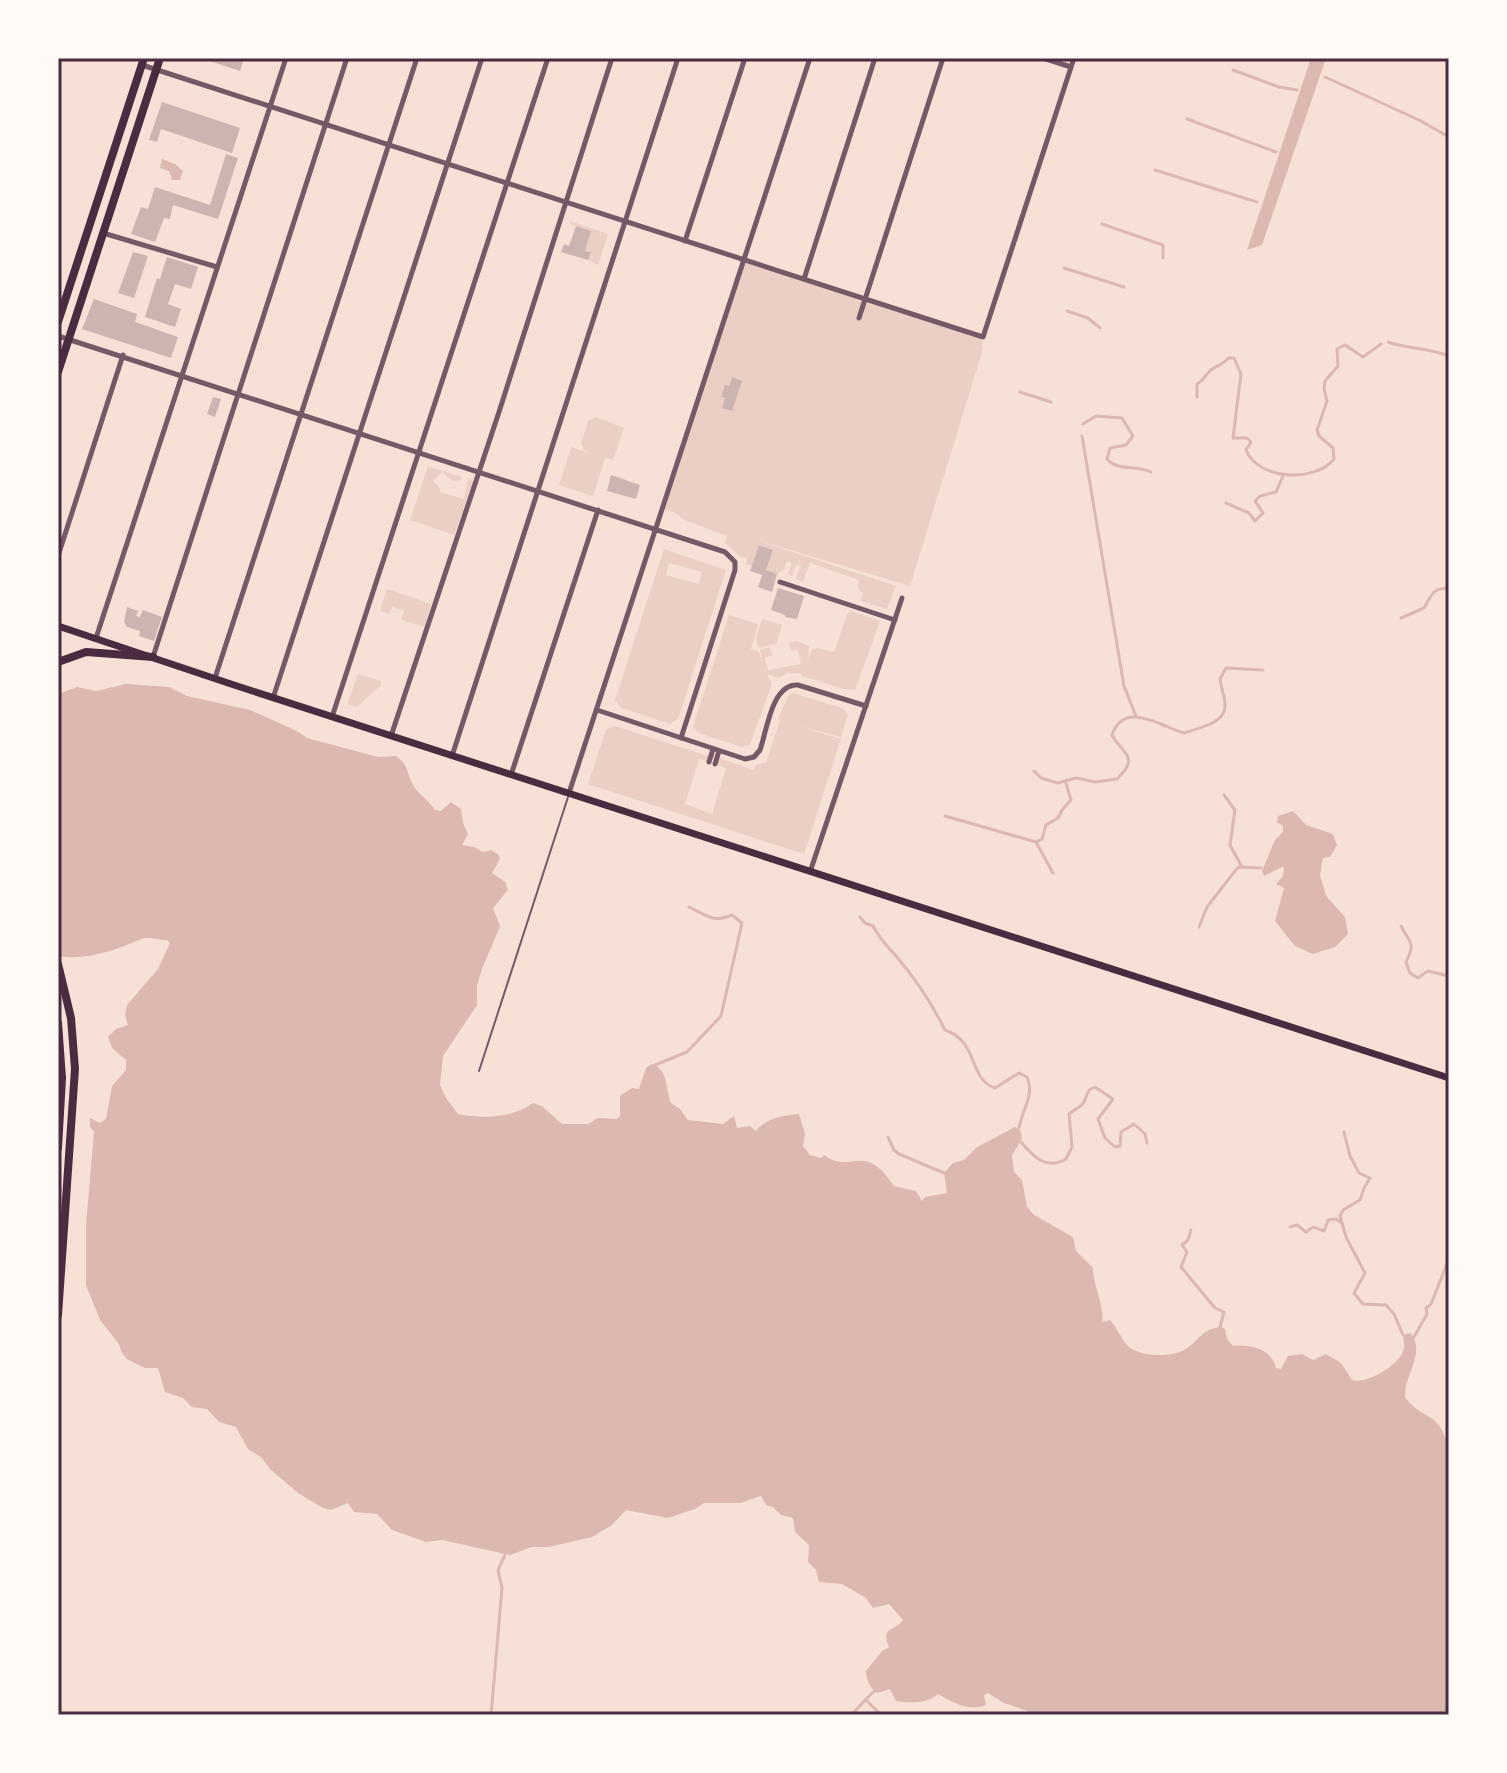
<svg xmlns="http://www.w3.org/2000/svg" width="1507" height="1773" font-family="Commissioner,sans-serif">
<rect width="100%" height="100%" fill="#f7e1d7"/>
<g fill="#ebcfc5" fill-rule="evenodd">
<path d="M570 221 608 234 598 265 588 260 591 252 585 251 591 231 569 224Z"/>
<path d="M743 259 982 340 983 349 910 586 757 540 896 586 887 609 861 601 863 593 858 588 859 580 810 563 803 582 795 579 801 566 796 565 792 576 788 574 792 563 787 561 784 570 777 574 766 570 773 550 759 545 752 566 746 564 747 557 742 558 725 543 727 536 682 519 678 514 662 508Z"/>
<path d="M596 417 624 428 613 460 605 458 593 496 559 485 571 447 593 454 584 450 581 443 588 421Z"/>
<path d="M428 466 462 477 461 480 453 481 442 472 433 481 440 488V492L464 499 469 479 473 481 454 535 410 520Z"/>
<path d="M664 549 726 570 678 719 670 724 621 708 615 700ZM669 563 702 572 699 584 666 575Z"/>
<path d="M387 589 431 604 425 627 401 620 404 611 392 607 390 614 380 611Z"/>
<path d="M851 611 880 621 855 690 843 689 802 676V673H788L778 678 767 674 772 684 750 745 741 747 698 733 693 726 729 615 758 624 751 649 759 652 763 664 760 650 770 647 772 655 765 658 768 670 801 664 798 650 791 651 789 643 797 641 809 646 808 659 811 651 816 648 834 652 847 614Z"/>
<path d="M762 619 782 625 776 644 758 648 756 638Z"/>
<path d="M358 674 381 681V685L357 707 347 704Z"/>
<path d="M793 693 842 708 848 714 841 737 799 726 841 739 804 854 588 784 606 729 615 726 711 757 709 762 699 759 685 804 712 814 726 768 715 764 717 757 754 770 756 765 766 762 780 720 778 719 788 696Z"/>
</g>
<g fill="#dcb8b0">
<path d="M1311 58H1326L1262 245 1247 250Z"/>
<path d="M162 159 175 164 183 171 180 180H172L169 171 160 168Z"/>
<path d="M126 684 169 687 187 696 250 710 297 731 307 738 378 757 396 756C409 765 406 772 413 785 417 793 429 800 435 810L441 811 451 802 461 809 463 823 468 834 462 845 474 847 483 852 491 850 498 854 500 859 492 873 505 882 508 890 493 908 500 926 482 969 477 985V1005L443 1056 440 1085 446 1098 458 1114C483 1119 512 1118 533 1103L542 1106 562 1124H588L598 1118 617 1119 620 1116V1096L632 1088 639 1089 646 1068 652 1064C669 1070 665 1089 671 1103L680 1109 688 1120 723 1124 734 1116 737 1128 750 1126 756 1131C767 1117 783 1116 799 1114L805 1134 803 1146 810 1155 821 1158 824 1155C852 1176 863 1139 894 1186L916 1191 922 1201 925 1197 947 1193 944 1173 953 1163 964 1160 977 1147 1015 1127 1020 1130 1022 1138 1012 1156 1014 1172 1022 1180 1027 1207 1034 1215 1073 1237 1076 1251 1093 1268C1093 1286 1105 1306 1102 1322L1110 1320C1117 1328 1121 1338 1128 1346 1139 1357 1172 1358 1186 1349 1200 1340 1201 1329 1221 1327L1225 1329 1227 1339 1233 1346C1250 1344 1272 1349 1276 1368L1281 1369 1288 1356 1302 1354 1313 1360 1326 1354 1341 1363 1352 1380C1366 1385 1402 1364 1404 1348 1405 1343 1403 1339 1403 1335L1410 1333C1427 1351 1404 1375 1405 1397 1424 1423 1439 1408 1449 1450V1715H1039L1004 1703 988 1693 984 1695 986 1705C969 1712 954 1703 938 1694 927 1704 910 1703 896 1701L890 1689 877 1693C870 1688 866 1679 866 1671L882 1651 889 1647C880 1627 894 1632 903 1620L889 1604 873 1608 866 1598 842 1584 819 1582 816 1570 808 1562 809 1545 795 1532 793 1518 781 1515 773 1507 766 1505 761 1496 740 1503H704L695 1509 668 1518 626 1510 612 1525 592 1537 549 1547H532L510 1555 442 1540 426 1542 392 1530 377 1514 354 1512 348 1503 331 1510 323 1508 298 1493 270 1469 261 1457 248 1449 236 1427 219 1422 207 1409 192 1407 183 1398 165 1392 158 1368H145L127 1359 122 1353 119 1344 100 1320 86 1285V1225L94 1132 90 1127V1118L100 1123 106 1119 112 1086 126 1070V1060L112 1048 108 1037 116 1029 128 1025 125 1015 127 1005 158 969 170 943 167 940C160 940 147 936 141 939 116 950 86 961 58 956V694L77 687 96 691Z"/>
<path d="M1293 811 1306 825 1333 834 1337 845 1330 857 1323 858 1320 875 1326 896 1345 917 1348 934 1335 947 1313 954 1295 946 1275 921 1284 888 1276 884 1283 876 1284 866 1264 876 1262 871 1275 840 1283 832V826L1277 822 1278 816Z"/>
</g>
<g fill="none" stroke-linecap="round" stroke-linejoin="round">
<g stroke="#dcb8b0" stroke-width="3">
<path d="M1233 70 1279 87 1297 90"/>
<path d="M1325 77 1419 120 1449 137"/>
<path d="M1187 119 1276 152"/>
<path d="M1155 170 1257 202"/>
<path d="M1102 224 1163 245V258"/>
<path d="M1064 268 1124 287"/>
<path d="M1067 311 1088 318 1100 328"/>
<path d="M1388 342C1409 349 1429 348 1449 356"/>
<path d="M1020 392 1051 402"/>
<path d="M1197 397V384C1205 380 1206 372 1214 368 1221 364 1223 365 1228 358H1234L1241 374 1233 438H1247L1251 442 1246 450C1258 480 1315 483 1334 459L1333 448 1319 436 1317 430 1327 401 1324 389 1325 381 1338 366 1337 349 1345 345 1363 357 1381 344"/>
<path d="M1083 424 1096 416 1122 418 1133 436 1126 445 1110 448 1107 459C1117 471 1136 465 1151 472"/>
<path d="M1082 436 1124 686 1136 716"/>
<path d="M1226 503 1249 513 1255 521 1263 513 1255 501 1260 496 1276 492 1283 476"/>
<path d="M1401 618 1424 608C1432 595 1432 588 1449 588"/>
<path d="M1034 771 1041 778 1058 783 1076 778 1095 782 1117 779C1141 756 1122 754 1112 735 1124 699 1162 727 1184 733 1197 728 1226 724 1225 705 1225 697 1221 688 1220 679L1226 668 1263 670"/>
<path d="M1224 795 1235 810 1230 845 1242 867"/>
<path d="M945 816 1036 842 1053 873"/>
<path d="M1036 842 1042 839 1046 825 1058 818 1062 810 1071 800 1066 783"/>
<path d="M860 917 865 923 873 926C879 938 887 946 896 956 915 978 932 1004 945 1030 980 1042 967 1078 995 1088L1019 1073 1027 1077C1035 1095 1022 1110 1019 1128"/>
<path d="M1401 926C1410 944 1416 942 1406 962L1410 973 1418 978 1428 971 1449 976"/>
<path d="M1199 927 1207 907 1235 871 1239 867 1261 868"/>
<path d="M655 1065 687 1052 721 1016 742 923 732 915C712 923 708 916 689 907"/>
<path d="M1344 1132 1350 1156 1359 1173 1370 1178 1364 1188 1360 1200 1343 1210 1340 1216 1346 1237 1365 1273 1354 1293 1363 1304 1386 1305 1394 1314 1403 1335"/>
<path d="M888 1137 894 1150 899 1154 944 1173"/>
<path d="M1021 1142C1033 1156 1046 1171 1066 1159L1072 1147 1069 1114 1083 1104 1089 1090 1095 1087 1113 1099 1098 1119 1105 1138 1115 1147 1120 1146 1121 1132 1134 1124 1145 1134 1147 1143"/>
<path d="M1290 1227 1297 1225 1306 1232 1313 1227 1324 1231 1328 1220 1336 1219 1340 1222"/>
<path d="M1191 1230 1188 1240 1182 1245 1187 1252 1181 1267 1215 1308 1224 1312 1220 1327"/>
<path d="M1414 1337 1427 1314 1426 1308 1431 1304 1449 1259"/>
<path d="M867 1701 881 1715"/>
<path d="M491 1715 502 1588 498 1570 505 1555"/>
<path d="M851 1715 874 1691"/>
</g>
</g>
<g fill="#ccb4b1">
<path d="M200 58H244L240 71Z"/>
<path d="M162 102 240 128 232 153 161 129 157 142 149 140Z"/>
<path d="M226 154 238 158 218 219 173 205 170 219 164 218 155 242 131 234 141 207 148 209 155 187 210 205Z"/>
<path d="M576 226 591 231 585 251 591 252 588 260 561 252 564 244 569 246Z"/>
<path d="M133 252 148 256 134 298 118 293Z"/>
<path d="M167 257 198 267 191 289 175 284 168 304 181 309 175 327 145 317 157 278 160 279Z"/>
<path d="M94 299 137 314 135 322 178 337 171 358 82 329Z"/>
<path d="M732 377 742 381 732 411 722 408 725 398 721 397 725 385 729 386Z"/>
<path d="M213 397 221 399 215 417 207 414Z"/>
<path d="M611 475 640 485 636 499 607 491Z"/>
<path d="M759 545 773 550 766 570 777 574 772 592 758 587 762 575 750 571Z"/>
<path d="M778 588 804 596 797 619 785 617V615L771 610Z"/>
<path d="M127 607 138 611 136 616 140 617 143 610 162 617 154 641 139 636 140 631 127 627 124 622Z"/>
</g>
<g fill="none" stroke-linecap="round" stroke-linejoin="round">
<path stroke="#755966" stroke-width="2" d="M479 1071 569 794"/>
<g stroke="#755966" stroke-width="5">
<path d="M1043 58 1071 67"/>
<path d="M142 65 983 337 1074 58"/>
<path d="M103 233 217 267"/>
<path d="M685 241 745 58"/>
<path d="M804 279 875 58"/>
<path d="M859 318 943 58"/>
<path d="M58 336 725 552 735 562V570L681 738"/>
<path d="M58 556 123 355"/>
<path d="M780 582 895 620"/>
<path d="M96 638 286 58"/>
<path d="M153 657 347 58"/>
<path d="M215 678 417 58"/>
<path d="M273 698 482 58"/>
<path d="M597 710 745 759 754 757 760 750C767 730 772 683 798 685L866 706"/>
<path d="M332 717 548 58"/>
<path d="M391 736 499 412 612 58"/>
<path d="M452 756 678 58"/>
<path d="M709 762 713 749"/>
<path d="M715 764 719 751"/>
<path d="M511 775 598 510"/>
<path d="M569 793 810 58"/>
<path d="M810 872 902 598"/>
</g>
<path stroke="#4a2c40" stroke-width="7" d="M58 626 234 685 1449 1078"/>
<g stroke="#4a2c40" stroke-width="8">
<path d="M58 322 144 58"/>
<path d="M58 372 160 58"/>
<path d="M58 662 86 652 153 657"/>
<path d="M58 964 71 1018 75 1069 58 1315"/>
<path d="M58 1023 62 1078 58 1148"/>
</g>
</g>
<rect width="1507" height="1773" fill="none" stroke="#fffaf5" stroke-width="120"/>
<rect x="60" y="60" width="1387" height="1653" fill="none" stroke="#4a2c40" stroke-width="3"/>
</svg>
